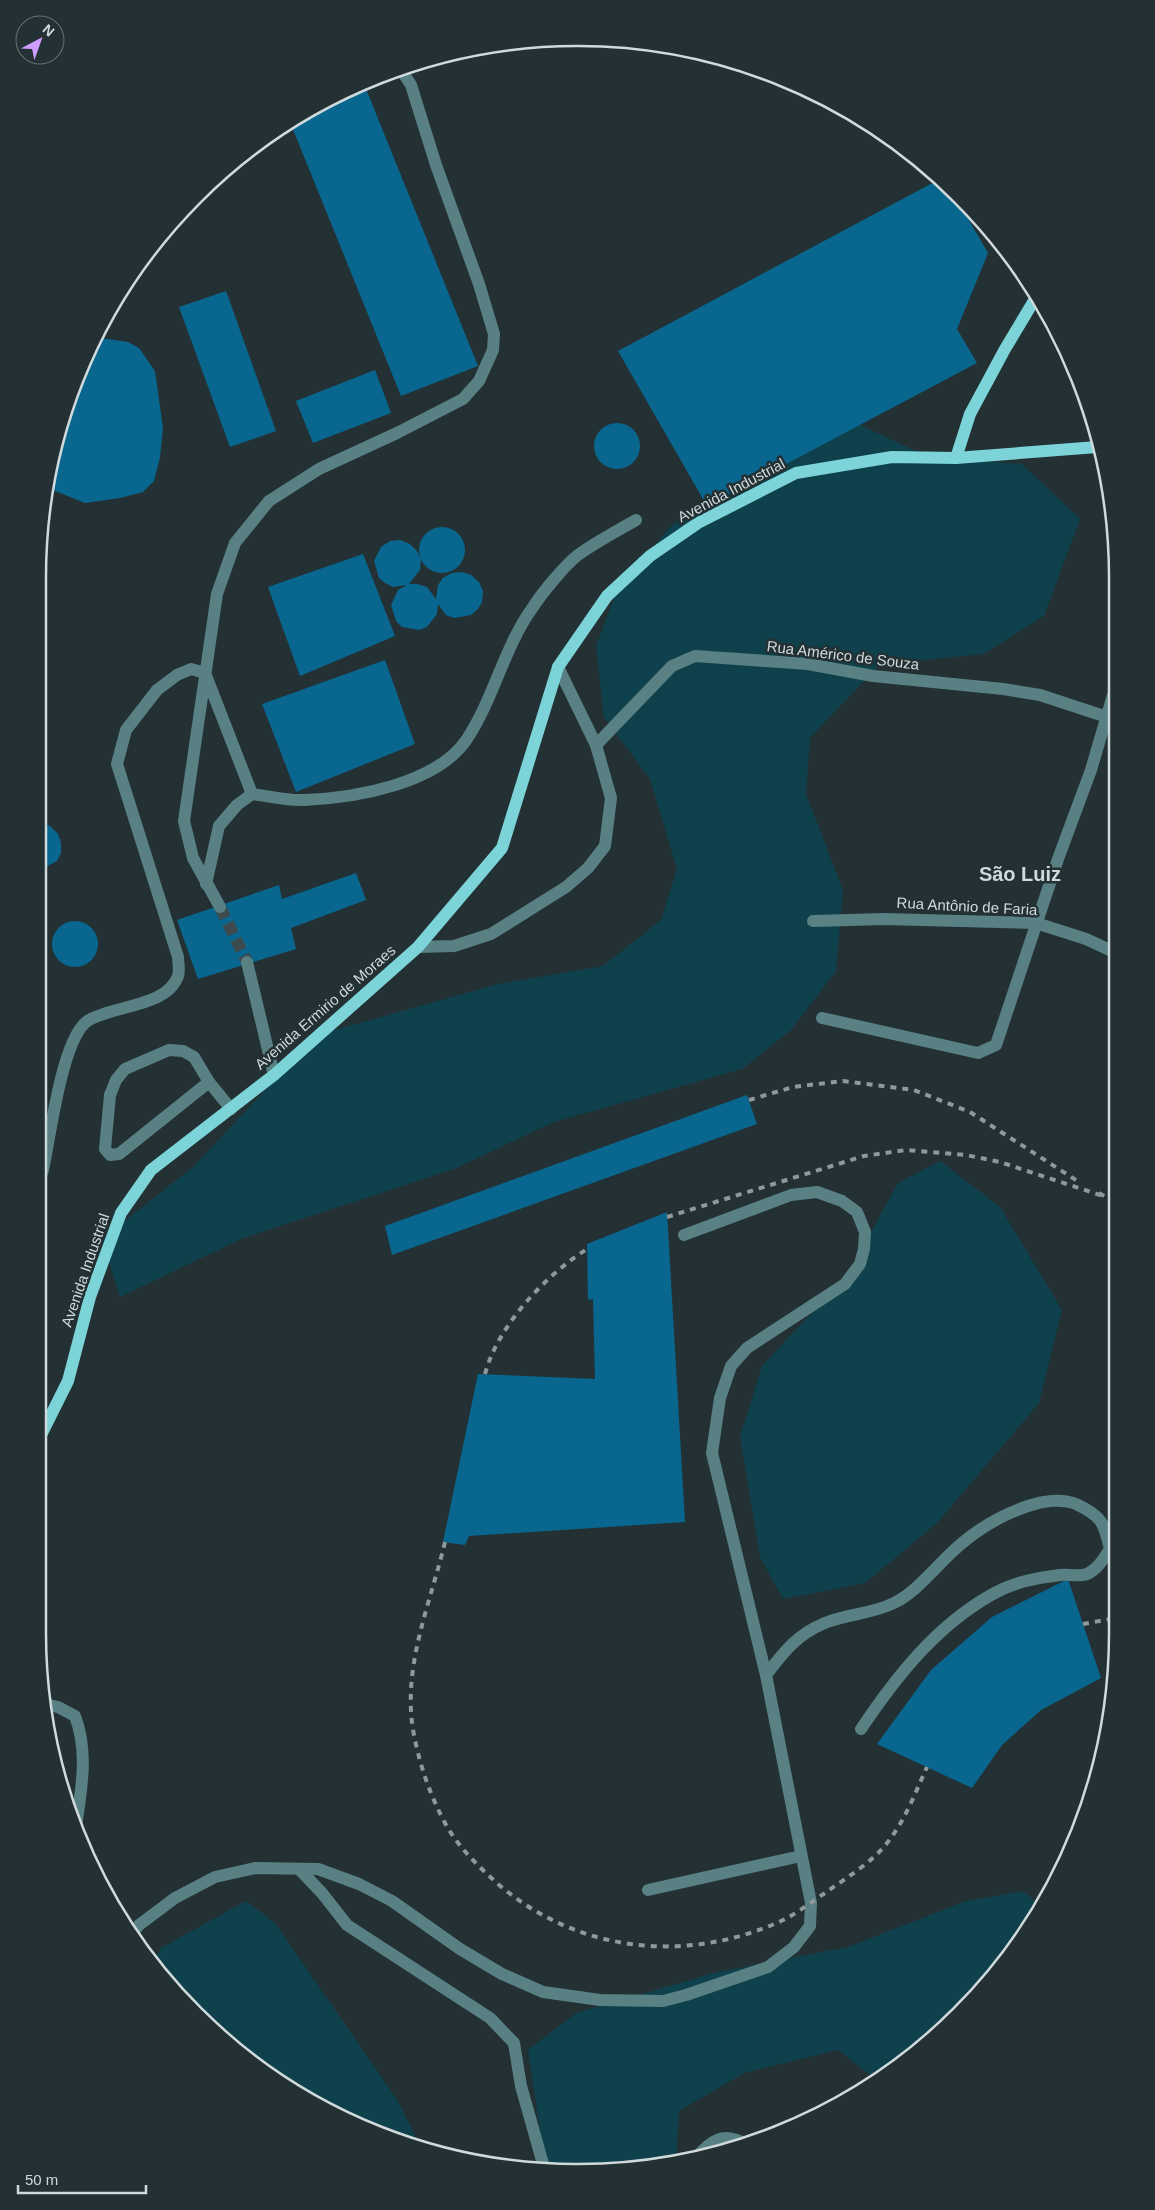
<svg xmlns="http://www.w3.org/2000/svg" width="1155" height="2210" font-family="Helvetica,sans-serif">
<rect width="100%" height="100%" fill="#233135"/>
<g fill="#0f414d">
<path d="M860 425 929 457 1022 464 1080 519 1044 616 983 654 879 665 810 738 806 794 843 890 836 971 791 1030 742 1069 554 1122 454 1169 243 1238 120 1297 102 1239 193 1167 317 1035 498 984 603 966 661 920 677 869 650 779 604 717 596 646 617 591 669 528 774 445Z"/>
<path d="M940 1161 1000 1207 1062 1310 1039 1403 937 1523 865 1583 783 1599 760 1557 740 1437 762 1366 847 1275 898 1183Z"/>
<path d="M1023 1891 1040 1906 1006 1961 959 2015 878 2081 838 2050 744 2073 679 2111 676 2162 648 2168 546 2171 528 2050 576 2013 718 1972 848 1947 966 1901Z"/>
<path d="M246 1901 275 1923 396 2098 422 2149 371 2131 278 2082 221 2038 152 1964 161 1948Z"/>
</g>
<g fill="#09678f">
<path d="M364 84 478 366 401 396 290 122 308 110Z"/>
<path d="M940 179 952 191 988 253 957 329 977 363 707 506 618 351Z"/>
<path d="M226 291 276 431 230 447 179 307Z"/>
<path d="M94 337 128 342 139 348 155 371 163 428 160 457 154 481 143 492 120 498 85 503 48 488 56 437Z"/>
<path d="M375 370 391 413 313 443 296 401Z"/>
<circle cx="617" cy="446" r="23"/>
<circle cx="442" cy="550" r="23"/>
<path d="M400 540 410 544 417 551 421 559 420 570 409 584H417L427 587 436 599 438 585 443 578 452 573 462 572 471 575 479 582 483 591 482 602 478 609 471 615 454 618 446 615 438 604 437 614 427 627 419 630 402 627 396 621 391 605 398 590 407 585 393 587 385 583 379 578 374 561 381 547 390 541Z"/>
<path d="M363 554 395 636 300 676 268 587Z"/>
<path d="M385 660 415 744 296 792 262 704Z"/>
<path d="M38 823 50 826 58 834 61 843V853L57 861 42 869H38Z"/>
<path d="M356 873 366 900 291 928 296 949 198 979 177 920 279 885 282 899Z"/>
<circle cx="75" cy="944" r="23"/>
<path d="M747 1095 757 1124 392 1255 385 1226Z"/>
<path d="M667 1212 685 1522 469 1536 465 1545 443 1542 478 1374 595 1379 593 1299 588 1300 587 1244Z"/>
<path d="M1068 1579 1101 1678 1041 1710 1002 1745 972 1788 877 1744 931 1670 992 1617Z"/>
</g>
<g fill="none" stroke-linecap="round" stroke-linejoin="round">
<path stroke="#3d4a4e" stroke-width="12" stroke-dasharray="12 6" stroke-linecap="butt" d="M220 907 247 962"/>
<g stroke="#598183" stroke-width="12">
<path d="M558 667 596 745 672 666 695 656 808 664 873 676 1003 689 1040 695 1113 719"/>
<path d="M206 884 219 826 237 805 252 794C269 796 288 801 304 800 355 798 437 784 467 739 494 698 504 647 533 607 542 593 565 565 578 555 596 542 617 531 636 520"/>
<path d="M220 907 193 858 184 821 217 594 235 543 269 501 319 469 397 433 463 399 479 381 493 350 494 334 479 284 436 165 411 85 400 68"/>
<path d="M813 921 884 919 1036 923 1086 939 1114 952"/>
<path d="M418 947 454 946 491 934 566 887 588 868 605 846 611 798 596 745"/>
<path d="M247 962 274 1075"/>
<path d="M822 1018 978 1053 996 1045 1058 859 1091 770 1113 695"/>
<path d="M209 1082 119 1154 110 1155 105 1149 110 1095 116 1080 125 1069 169 1050 183 1051 194 1057 209 1082 231 1109"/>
<path d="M38 1183 43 1170C50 1139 62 1035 89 1020 115 1005 167 1007 178 976 180 971 178 962 178 957L117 764 126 730 157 690 177 675 191 669 205 673 252 794"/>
<path d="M766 1675C783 1653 797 1634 825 1623 847 1614 872 1614 894 1603 916 1592 933 1570 951 1553 974 1531 998 1516 1028 1506 1042 1501 1062 1498 1076 1504 1102 1516 1104 1523 1110 1549 1104 1558 1098 1569 1087 1574 1080 1577 1068 1574 1060 1575 1036 1578 1013 1582 991 1595 935 1627 896 1677 861 1729"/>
<path d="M45 1704 58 1707 75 1716C89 1753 81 1790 76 1827"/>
<path d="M299 1869 322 1893 347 1925 490 2018 514 2043 521 2086 545 2171"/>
<path d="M648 1890 801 1856"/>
<path d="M131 1935 139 1925 175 1898 215 1877 255 1868 318 1869 359 1884 392 1901 460 1949 502 1974 543 1992 600 2000 663 2001 686 1995 768 1967 794 1947 810 1926 811 1903 766 1675 712 1453 720 1398 731 1366 747 1348 845 1284 860 1264 864 1249 865 1232 857 1212 842 1201 817 1192 791 1195 684 1235"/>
<path d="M696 2158C710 2141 723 2131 745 2144"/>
</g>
<g stroke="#7cd4d8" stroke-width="12">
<path d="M956 458 970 414 1005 349 1035 299"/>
<path d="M38 1441 68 1381 90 1297 121 1213 151 1170 274 1075 418 947 502 848 558 667 607 596 650 556 698 523 796 473 892 457 956 458 1097 447"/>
</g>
<g stroke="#8e999c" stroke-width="4" stroke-dasharray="6 6" stroke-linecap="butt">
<path d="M749 1100 793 1087 843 1081 914 1090 970 1112 1079 1182"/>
<path d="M1099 1193 1115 1202"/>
<path d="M667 1217 864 1156 906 1150 966 1155 1000 1162 1103 1196"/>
<path d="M485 1374C498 1325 546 1275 587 1249"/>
<path d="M445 1542C430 1605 401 1669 414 1735 420 1766 430 1795 445 1823 458 1847 478 1866 498 1884 577 1952 684 1964 779 1922 795 1915 810 1903 825 1893 847 1877 874 1862 890 1839 906 1818 916 1791 927 1767"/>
<path d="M1083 1624 1116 1618"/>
</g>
</g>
<g text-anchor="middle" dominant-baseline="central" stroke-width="5" stroke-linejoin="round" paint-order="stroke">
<g font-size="15" fill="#d0d9db" stroke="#233135">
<text transform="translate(731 490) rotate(-28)">Avenida Industrial</text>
<text transform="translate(843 655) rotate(7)">Rua Américo de Souza</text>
<text transform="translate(967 906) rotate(3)">Rua Antônio de Faria</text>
<text transform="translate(325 1007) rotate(-41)">Avenida Ermirio de Moraes</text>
<text transform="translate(85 1270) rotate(-71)">Avenida Industrial</text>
</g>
<g font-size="20" font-weight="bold" fill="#d0d9db" stroke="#233135">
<text x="1020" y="874">São Luiz</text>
</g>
</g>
<path d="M0 0H1155V2210H0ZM577 46H578A531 531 0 0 1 1109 577V1633A531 531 0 0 1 578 2164H577A531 531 0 0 1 46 1633V577A531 531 0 0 1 577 46Z" fill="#233135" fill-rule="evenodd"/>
<path fill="none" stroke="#d0d9db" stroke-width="2.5" d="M577 46H578A531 531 0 0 1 1109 577V1633A531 531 0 0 1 578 2164H577A531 531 0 0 1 46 1633V577A531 531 0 0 1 577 46Z"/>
<g transform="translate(40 40) rotate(41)"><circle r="24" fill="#233135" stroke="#687477"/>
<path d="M0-4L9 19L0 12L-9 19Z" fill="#cf9dff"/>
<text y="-8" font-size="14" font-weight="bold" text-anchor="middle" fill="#d0d9db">N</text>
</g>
<path d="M18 2185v8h128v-8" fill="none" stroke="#d0d9db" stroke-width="2.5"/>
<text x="25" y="2185" font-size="15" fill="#d0d9db" stroke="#233135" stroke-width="4" paint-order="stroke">50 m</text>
</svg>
